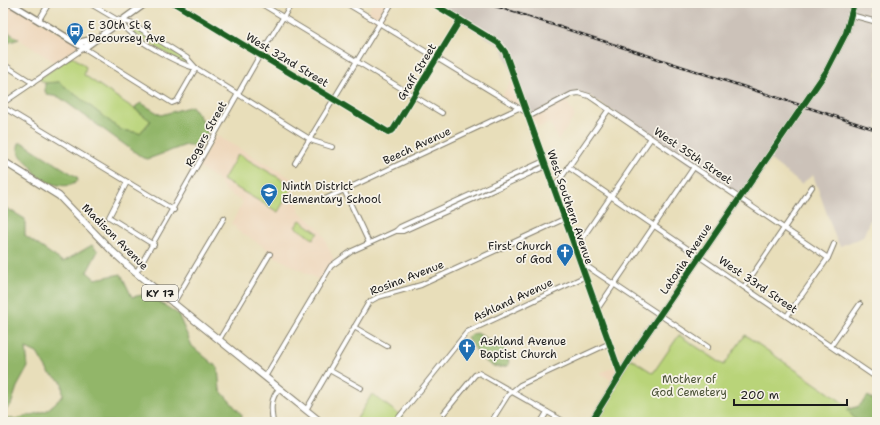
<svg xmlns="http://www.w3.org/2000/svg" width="880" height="425" font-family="'Shantell Sans',sans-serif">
<rect width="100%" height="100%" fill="#f7f3e8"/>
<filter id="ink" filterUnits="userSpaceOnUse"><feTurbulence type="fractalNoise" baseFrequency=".025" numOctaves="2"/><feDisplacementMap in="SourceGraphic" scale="8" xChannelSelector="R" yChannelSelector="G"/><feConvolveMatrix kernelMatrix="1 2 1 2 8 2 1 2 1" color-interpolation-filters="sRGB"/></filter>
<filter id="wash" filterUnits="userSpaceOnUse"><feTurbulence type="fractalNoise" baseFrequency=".012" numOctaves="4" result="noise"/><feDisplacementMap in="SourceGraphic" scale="16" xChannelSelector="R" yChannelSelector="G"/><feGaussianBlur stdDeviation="0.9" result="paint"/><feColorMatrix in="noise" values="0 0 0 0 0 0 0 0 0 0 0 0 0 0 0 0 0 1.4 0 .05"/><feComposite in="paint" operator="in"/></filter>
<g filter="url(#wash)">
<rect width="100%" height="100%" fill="#e8deba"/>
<g fill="#eed7bb">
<path d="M3 3H10L84 48 59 65 3 29Z"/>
<path d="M373 3H386L390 6 379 23 366 15Z"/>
<path d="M514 77 527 113 501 97Z"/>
<path d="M565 98 575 116 558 140 550 123 533 130 528 117Z"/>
<path d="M216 135 291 178 300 212 321 230 333 258 335 263 321 281 270 254 265 247 235 229 236 227 231 224 243 202 228 193 217 179 198 167Z"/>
<path d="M616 366 620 373 614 382 600 373Z"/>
</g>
<path fill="#ccc2b9" d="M432 3H877V222L870 220 863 237 840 246 836 239 813 175 801 184 767 157 739 198 591 97 576 93 528 117 502 47Z"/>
<g fill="#b9d479" stroke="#6a784a">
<path d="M130 26H132L184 58 186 62 182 63 130 31 128 28Z"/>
<path d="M72 56 86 67 84 75 151 120 140 133 121 130 59 82 45 83 39 79Z"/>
<path d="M238 154 293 186 278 212 223 180Z"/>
<path d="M300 220 318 233 313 239 295 227Z"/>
<path d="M679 335 724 365 745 335 871 422H591L630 358 653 373Z"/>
<path d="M372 394 409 422H355Z"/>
</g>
<g fill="#92b669" stroke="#576942">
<path d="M3 29 19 39 7 43 3 41Z"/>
<path d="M59 82 121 130 140 133 151 121 135 109 136 106 141 103 161 115 192 106 208 129C207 138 202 142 195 147L186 145 148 159 143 158 59 97 47 95 45 91V83Z"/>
<path d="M19 143H23L77 177 78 180C71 191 47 184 38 176 34 173 33 168 29 164 23 158 15 153 19 143Z"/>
<path d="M3 206 25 219V236L63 262 92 245 98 251 87 272 95 279 121 274 132 297 147 294 178 314 192 346 218 368 220 390 242 415 241 422H3V417L15 419 46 411 63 396 62 382 49 373 37 353 26 348 28 367 17 387 11 405 3 413Z"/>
<path d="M477 333 503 347 508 356 509 365C489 374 477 352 467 338L472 334Z"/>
<path d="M868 396 877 403V422H858L847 410 859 406Z"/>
</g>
</g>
<g filter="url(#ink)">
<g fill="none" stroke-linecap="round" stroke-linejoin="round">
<defs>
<g id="street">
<path d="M89 3 116 19 133 24 187 58 196 68 313 141 332 147"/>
<path d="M174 3 388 132 393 130 460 20"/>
<path d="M260 3 442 113"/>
<path d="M346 3 527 113"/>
<path d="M432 3 498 43 505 52 620 373"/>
<path d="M851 15 877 22"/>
<path d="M39 20 49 3"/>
<path d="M121 21C123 25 125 29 128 31 141 43 180 65 196 68"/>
<path d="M3 64 33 83"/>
<path d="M3 103 84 48 172 103 177 101 196 68"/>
<path d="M3 107 174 210"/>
<path d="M528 117 572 94 579 93 589 96 828 258"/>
<path d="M295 163 392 3"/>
<path d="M568 167 877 378"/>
<path d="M127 182 109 217 154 245"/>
<path d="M554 188 609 109"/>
<path d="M344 190 369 243"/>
<path d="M323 200 519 108"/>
<path d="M396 231H403L546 166"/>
<path d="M575 249 651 138"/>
<path d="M579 261 708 347"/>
<path d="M136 273 260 55 292 3"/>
<path d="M744 287 812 187"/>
<path d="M173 304 224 218"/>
<path d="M596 311 694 167"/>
<path d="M787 316 828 258 834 244"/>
<path d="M354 327 387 346"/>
<path d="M219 340 270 254"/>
<path d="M831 346 860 304"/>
<path d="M329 370 361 388"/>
<path d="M265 377 331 266 352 251 396 231 400 227 544 161"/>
<path d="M306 410 369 302 378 297 421 285 564 219"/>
<path d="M444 413 475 375 479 373 565 422"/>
<path d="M273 422C271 409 270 399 279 389"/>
<path d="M395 422 467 332 584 277"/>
<path d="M491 422 508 395 520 385 608 344"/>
<path d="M541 422 547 412"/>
</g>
<g id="secondary">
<path d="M10 3 84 48 146 3"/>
<path d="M77 43 94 39"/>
<path d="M591 422 635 351 826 72 846 33 854 3"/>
</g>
<path id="primary" d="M3 161 59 196 112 251 136 273 321 422"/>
</defs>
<use href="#street" stroke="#827d6b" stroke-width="6"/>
<use href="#secondary" stroke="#827d6b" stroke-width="8"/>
<use href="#primary" stroke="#827d6b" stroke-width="8"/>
<use href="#street" stroke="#fff" stroke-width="4"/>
<use href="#secondary" stroke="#fff" stroke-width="5.5"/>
<use href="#primary" stroke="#fff" stroke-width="6"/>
<defs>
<path id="rail" d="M486 3 877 130"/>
</defs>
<use href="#rail" stroke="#1c1c1c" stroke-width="2.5"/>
<use href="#rail" stroke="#f7f3e8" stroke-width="1" stroke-dasharray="3" stroke-linecap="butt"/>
<defs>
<g id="cycleway">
<path d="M174 3 388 132 393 130 460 20"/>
<path d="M432 3 498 43 505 52 620 373"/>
<path d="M591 422 635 351 826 72 846 33 854 3"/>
</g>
</defs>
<use href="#cycleway" stroke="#f7f3e8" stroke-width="8"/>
<use href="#cycleway" stroke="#1b5e20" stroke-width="6"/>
</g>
</g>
<defs>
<symbol id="bus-pin" viewBox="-11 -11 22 30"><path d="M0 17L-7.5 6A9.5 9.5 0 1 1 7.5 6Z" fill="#1f6fb2" stroke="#f7f3e8"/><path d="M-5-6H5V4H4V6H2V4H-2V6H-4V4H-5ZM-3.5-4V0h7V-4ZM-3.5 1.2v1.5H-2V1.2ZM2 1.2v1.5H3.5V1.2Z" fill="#fff"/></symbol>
<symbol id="school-pin" viewBox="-11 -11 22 30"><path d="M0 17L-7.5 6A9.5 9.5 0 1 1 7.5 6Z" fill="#1f6fb2" stroke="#f7f3e8"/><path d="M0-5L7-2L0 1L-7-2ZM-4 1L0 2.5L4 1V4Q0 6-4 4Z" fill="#fff"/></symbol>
<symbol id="church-pin" viewBox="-11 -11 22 30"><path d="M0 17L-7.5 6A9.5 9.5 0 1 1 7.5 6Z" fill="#1f6fb2" stroke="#f7f3e8"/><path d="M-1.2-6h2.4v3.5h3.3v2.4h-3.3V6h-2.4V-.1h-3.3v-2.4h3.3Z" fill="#fff"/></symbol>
</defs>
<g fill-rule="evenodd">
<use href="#bus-pin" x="65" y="21" width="20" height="27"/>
<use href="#school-pin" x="259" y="182" width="20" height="27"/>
<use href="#church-pin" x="555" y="242" width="20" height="27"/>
<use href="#church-pin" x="457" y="337" width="20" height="27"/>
</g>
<g text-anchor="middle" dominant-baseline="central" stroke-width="3.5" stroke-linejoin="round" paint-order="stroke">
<rect fill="#f7f3e8" stroke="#5e5c59" stroke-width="1" x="142" y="285" width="36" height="16" rx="3"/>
<g font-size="10" font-weight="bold" fill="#1c1c1c">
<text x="160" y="293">KY 17</text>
</g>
<g font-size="11" fill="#1c1c1c" stroke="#f7f3e8" text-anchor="start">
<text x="88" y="25">E 30th St &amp;<tspan x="88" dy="13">Decoursey Ave</tspan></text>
<text x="282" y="186">Ninth District<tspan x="282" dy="13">Elementary School</tspan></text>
<text x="552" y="246" text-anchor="end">First Church<tspan x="552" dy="13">of God</tspan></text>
<text x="480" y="341">Ashland Avenue<tspan x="480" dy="13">Baptist Church</tspan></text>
</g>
<g font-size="11" fill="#1c1c1c" stroke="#f7f3e8">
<text transform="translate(287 60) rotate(31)">West 32nd Street</text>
<text transform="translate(417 72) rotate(-59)">Graff Street</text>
<text transform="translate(206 134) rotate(-61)">Rogers Street</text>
<text transform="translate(417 146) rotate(-25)">Beech Avenue</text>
<text transform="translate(693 156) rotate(34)">West 35th Street</text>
<text transform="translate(570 207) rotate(71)">West Southern Avenue</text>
<text transform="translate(115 237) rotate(45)">Madison Avenue</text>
<text transform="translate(686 259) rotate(-56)">Latonia Avenue</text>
<text transform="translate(407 278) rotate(-21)">Rosina Avenue</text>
<text transform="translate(758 285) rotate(34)">West 33rd Street</text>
<text transform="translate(513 300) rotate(-25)">Ashland Avenue</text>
</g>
<g font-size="11" fill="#4b5338" stroke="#f7f3e8">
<text x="689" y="379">Mother of<tspan x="689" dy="13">God Cemetery</tspan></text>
</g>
</g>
<rect width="880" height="425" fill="none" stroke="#f7f3e8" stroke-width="16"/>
<path d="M734 399v6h113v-6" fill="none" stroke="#1c1c1c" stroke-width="2"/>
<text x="740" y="399" font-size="12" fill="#1c1c1c" stroke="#f7f3e8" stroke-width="3" paint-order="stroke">200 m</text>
</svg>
